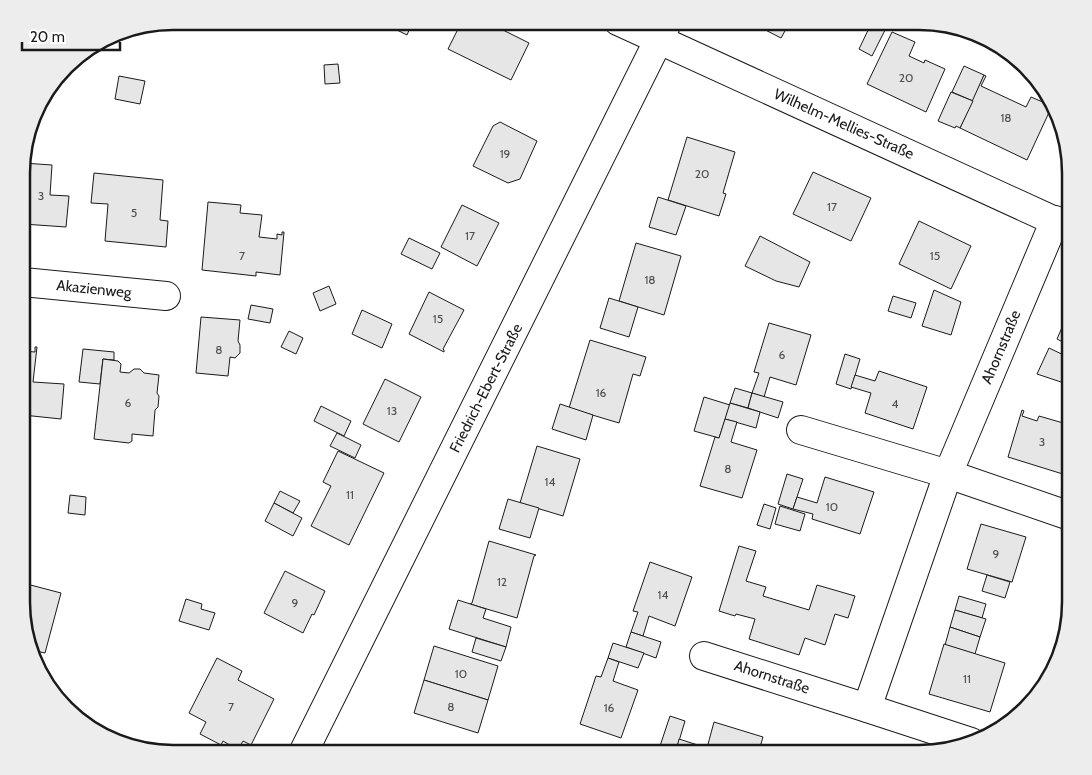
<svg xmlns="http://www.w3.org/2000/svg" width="1092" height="775" font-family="Cabin,sans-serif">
<rect width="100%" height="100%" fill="#fff"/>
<g fill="#e6e6e6" stroke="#1a1a1a">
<path d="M342 21H361L358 29Z"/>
<path d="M379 21H413L407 35Z"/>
<path d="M462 21H485L529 43 511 80 448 49Z"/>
<path d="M748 21 790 22 781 38Z"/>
<path d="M872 22H889L872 56 859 49Z"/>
<path d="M892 32 915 42 909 56 924 63 925 60 945 69 926 112 867 84Z"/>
<path d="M338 64 340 83 325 84 324 65Z"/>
<path d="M964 66 984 75 973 101 952 92Z"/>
<path d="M984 75 986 76 981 86 1026 107 1031 97 1052 106 1027 160 960 128Z"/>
<path d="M119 76 145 81 140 104 115 99Z"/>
<path d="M951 92 973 101 960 128 956 126 955 128 938 121Z"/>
<path d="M500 122 537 141 520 179 508 183 473 166 493 126Z"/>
<path d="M687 137 735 152 723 193 726 194 719 216 668 200Z"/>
<path d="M23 163 52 165 50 195 69 196 66 227 23 224Z"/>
<path d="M813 172 871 198 851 241 793 214Z"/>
<path d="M94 173 163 180 160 220 168 221 166 247 105 241 108 204 91 203Z"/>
<path d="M658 197 686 206 676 235 649 227Z"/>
<path d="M208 202 241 205 240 213 262 215 259 237 277 239V234L282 235V232H284L280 275 256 272V276L202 270Z"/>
<path d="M462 205 499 223 477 266 441 247Z"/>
<path d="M919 221 971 246 951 289 899 264Z"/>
<path d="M760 236 810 262 799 287 776 281 745 266Z"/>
<path d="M409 238 440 253 432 269 401 254Z"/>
<path d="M636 243 681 256 664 315 619 301Z"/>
<path d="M329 286 336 304 320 311 313 293Z"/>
<path d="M934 290 961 302 951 335 922 326Z"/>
<path d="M429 292 464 310 443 349 444 350V352L409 334Z"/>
<path d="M893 296 916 303 911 318 888 311Z"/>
<path d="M609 298 638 307 629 337 600 328Z"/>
<path d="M251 305 273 309 270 323 248 319Z"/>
<path d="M1070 309V346L1057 339Z"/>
<path d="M362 310 392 324 382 348 352 334Z"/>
<path d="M201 317 240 320 238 341 240 345V353L235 358 230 357 228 376 196 373Z"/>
<path d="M769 323 811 335 796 385 770 377 764 397 752 393 759 373 754 372Z"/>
<path d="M289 331 303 338 296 354 281 347Z"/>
<path d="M590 340 646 357 640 376 633 374 619 423 569 408Z"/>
<path d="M35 347H37L33 382 64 384 61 419 23 415V351L35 352Z"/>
<path d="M1049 348 1070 358V385L1037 374Z"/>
<path d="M83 349 114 352V360L103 359 100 384 79 382Z"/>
<path d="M845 354 860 359 851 389 836 384Z"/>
<path d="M103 359 118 361 121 364 120 372 129 373 134 369H140L144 373 159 375 157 393 159 396 158 407 155 410 153 436 132 434V441L129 443 94 439Z"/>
<path d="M879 371 927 387 913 429 865 413 871 393 851 387 855 375 875 381Z"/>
<path d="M385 379 421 397 399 442 363 424Z"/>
<path d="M735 388 752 393 748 408 730 403Z"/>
<path d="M752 393 783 402 778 418 748 408Z"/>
<path d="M704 397 730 405 719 438 694 431Z"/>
<path d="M730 403 760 412 756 428 725 419Z"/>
<path d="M560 404 593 415 586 440 552 429Z"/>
<path d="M321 406 351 421 344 436 314 421Z"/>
<path d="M1022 410 1024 411 1022 416 1037 421 1039 416 1070 425V460L1066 475 1008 457Z"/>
<path d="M725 419 737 422 731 442 757 450 742 498 700 486 715 437 719 438Z"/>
<path d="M337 433 361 445 355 458 330 446Z"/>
<path d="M537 446 580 459 563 516 520 503Z"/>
<path d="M338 451 384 473 349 545 311 526 331 486 323 482Z"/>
<path d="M787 474 803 479 793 509 778 504Z"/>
<path d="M825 477 874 492 860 534 812 519 813 514 793 509 797 497 817 503Z"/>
<path d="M280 491 300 501 293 513 274 503Z"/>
<path d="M70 495 86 497 85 515 68 513Z"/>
<path d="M508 499 539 508 530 538 499 529Z"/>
<path d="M274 503 302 518 293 536 265 521Z"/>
<path d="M764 504 776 508 770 529 757 525Z"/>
<path d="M780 506 805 514 800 531 775 524Z"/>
<path d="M981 524 1026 537 1012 582 967 569Z"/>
<path d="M489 541 536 555 534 556 517 618 470 604 472 603Z"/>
<path d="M739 546 756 551 746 581 766 587 763 596 809 610 817 585 855 596 848 618 835 614 825 645 805 638 799 655 749 639 755 619 736 614 735 616 719 611Z"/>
<path d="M650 562 692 577 675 626 649 616 643 636 631 632 638 612 633 611Z"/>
<path d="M285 571 325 591 314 615 312 614 303 633 264 613Z"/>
<path d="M987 575 1010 582 1005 598 982 591Z"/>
<path d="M23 583 61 593 45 653 32 650 23 622Z"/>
<path d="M959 596 986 604 982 618 955 610Z"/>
<path d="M186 599 202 604 201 609 215 613 209 630 179 621Z"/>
<path d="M458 600 486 609 483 618 511 627 506 647 449 629Z"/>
<path d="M955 610 986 619 980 637 950 627Z"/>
<path d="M950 627 980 637 975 654 945 645Z"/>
<path d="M631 632 661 642 656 658 626 647Z"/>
<path d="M476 638 506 647 501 661 472 652Z"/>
<path d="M613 643 644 653 638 668 608 658Z"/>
<path d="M944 644 1005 663 990 712 929 694Z"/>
<path d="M434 646 498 666 488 700 424 680Z"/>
<path d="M217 658 242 671 238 680 274 699 251 745 243 741 238 750 223 741 221 745 200 734 206 722 189 713Z"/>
<path d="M608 658 619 662 613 681 638 690 621 738 580 724 596 676 601 677Z"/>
<path d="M424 680 488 700 478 733 414 713Z"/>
<path d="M670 716 685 721 676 751 660 746Z"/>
<path d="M714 722 763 737 758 754H685L676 751 679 739 707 748Z"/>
<path d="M761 744 792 754H758Z"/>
</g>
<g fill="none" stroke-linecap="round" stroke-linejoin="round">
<defs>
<g id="minor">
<path d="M618 21 1070 228"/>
<path d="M23 282 166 296"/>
<path d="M801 430 948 474 1070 516"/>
<path d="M704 656 867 708"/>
<path d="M971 742 867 708 948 474 1055 220"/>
<path d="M303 753 668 21"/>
</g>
</defs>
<use href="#minor" stroke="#1a1a1a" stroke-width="30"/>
<use href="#minor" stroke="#fff" stroke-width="28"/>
</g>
<g text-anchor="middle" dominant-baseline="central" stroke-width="4" stroke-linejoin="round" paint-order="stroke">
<g font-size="12" fill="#4d4d4d">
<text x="906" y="77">20</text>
<text x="1006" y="117">18</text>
<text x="505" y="153">19</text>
<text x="702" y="173">20</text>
<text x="41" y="195">3</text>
<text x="832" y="206">17</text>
<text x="134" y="212">5</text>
<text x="470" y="235">17</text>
<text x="242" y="255">7</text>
<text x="935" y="255">15</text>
<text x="650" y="279">18</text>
<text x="438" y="318">15</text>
<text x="219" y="349">8</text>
<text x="782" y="354">6</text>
<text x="601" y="392">16</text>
<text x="128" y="402">6</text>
<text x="895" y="403">4</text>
<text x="392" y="410">13</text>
<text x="1042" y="441">3</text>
<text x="728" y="468">8</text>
<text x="550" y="481">14</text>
<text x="350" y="494">11</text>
<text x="832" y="506">10</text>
<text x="996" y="553">9</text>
<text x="502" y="581">12</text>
<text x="663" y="594">14</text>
<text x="295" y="602">9</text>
<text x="461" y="673">10</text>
<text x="967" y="678">11</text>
<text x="231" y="706">7</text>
<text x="451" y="706">8</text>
<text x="609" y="707">16</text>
</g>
<g font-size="15" fill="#1a1a1a" stroke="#fff">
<text transform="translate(844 124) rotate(24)">Wilhelm-Mellies-Straße</text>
<text transform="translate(94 289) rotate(6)">Akazienweg</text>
<text transform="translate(1001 347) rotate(-67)">Ahornstraße</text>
<text transform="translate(486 388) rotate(-63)">Friedrich-Ebert-Straße</text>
<text transform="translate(772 677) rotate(18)">Ahornstraße</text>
</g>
</g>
<path d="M0 0H1092V775H0ZM173 30H919A143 143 0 0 1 1062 173V602A143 143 0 0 1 919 745H173A143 143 0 0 1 30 602V173A143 143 0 0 1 173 30Z" fill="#ededed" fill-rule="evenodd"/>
<path fill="none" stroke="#1a1a1a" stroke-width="2.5" d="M173 30H919A143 143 0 0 1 1062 173V602A143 143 0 0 1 919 745H173A143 143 0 0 1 30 602V173A143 143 0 0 1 173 30Z"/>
<path d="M22 42v8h98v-8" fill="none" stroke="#1a1a1a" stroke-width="2.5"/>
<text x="30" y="42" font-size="15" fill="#1a1a1a" stroke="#ffffff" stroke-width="4" paint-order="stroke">20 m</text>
</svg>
